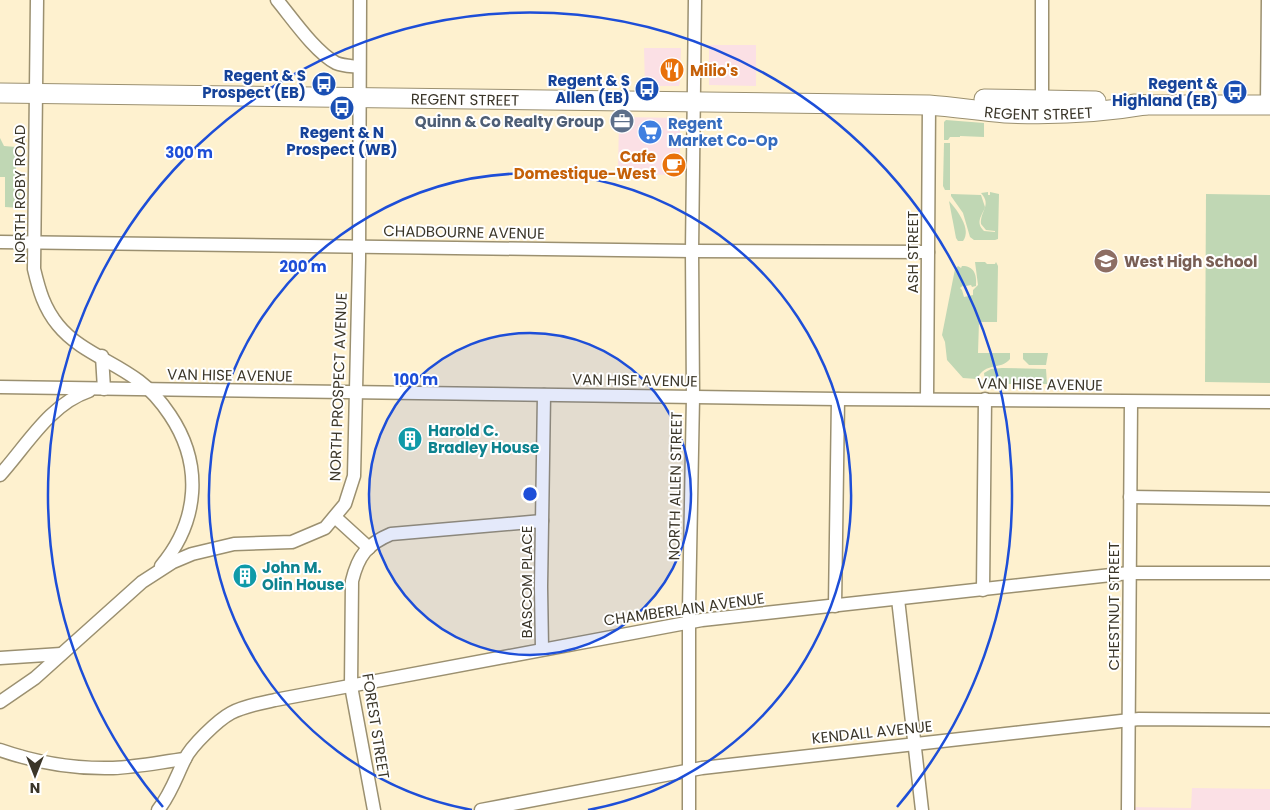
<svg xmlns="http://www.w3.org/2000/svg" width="1270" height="810" font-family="Poppins,sans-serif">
<rect width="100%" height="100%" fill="#fef1cf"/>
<g fill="#fbe0e5">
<path d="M709 45H756V86L709 85Z"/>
<path d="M644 48H681L680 82 679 86H645Z"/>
<path d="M619 117 680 118V175L618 174Z"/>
<path d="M1192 788 1270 789V810H1128V807L1191 808Z"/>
</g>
<g fill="#c0d7b4">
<path d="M946 120 984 123V137L960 136V137H950L948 140H944V122Z"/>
<path d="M0 138 4 146 16 147V178L20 181V208L5 207V177H0Z"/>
<path d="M944 143H950V190H945L943 186Z"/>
<path d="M988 192V195H990V192L999 194 998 239 995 240H974L970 237 963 213 951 196V194L981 195 985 207C982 216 975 222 984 231L995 232V231L986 230 981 224C980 211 992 205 981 193Z"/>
<path d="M1206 194 1270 195V383L1205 382Z"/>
<path d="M949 201C957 210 972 229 963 241H958L956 238Z"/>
<path d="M975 262H985L987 264H995L996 262 998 266 997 322H979L978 353H1010V359C1000 371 986 361 977 379L963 378 947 360 945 342 942 335 955 269 958 266 961 268 962 266C974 266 977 274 976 286L972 287 971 285 966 286 965 284 960 288 962 290 964 297 973 295V290L978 285Z"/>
<path d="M1023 353H1048L1046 365H1029L1023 359Z"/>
<path d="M1002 368 1046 369 1047 384H983L985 381 984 373 991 369Z"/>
</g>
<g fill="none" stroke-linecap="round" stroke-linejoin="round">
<defs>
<g id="minor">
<path d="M37 0 34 269C39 290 44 308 58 325 79 351 113 361 139 381 151 390 162 403 170 415 203 464 199 521 161 566"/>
<path d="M277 0C292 18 315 52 336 63 343 66 351 66 359 67"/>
<path d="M1267 105 1268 0"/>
<path d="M1042 106V0"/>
<path d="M0 242 692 251 928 252"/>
<path d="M102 356 104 389"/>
<path d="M0 387 838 399 1270 402"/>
<path d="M927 399 929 105"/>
<path d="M0 475C27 445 50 404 89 391"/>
<path d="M1130 497 1270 499"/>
<path d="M335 517 369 548"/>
<path d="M983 590 985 399"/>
<path d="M898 599 922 810"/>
<path d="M835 606 838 399"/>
<path d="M542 649 541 587 544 395"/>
<path d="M0 658 61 654"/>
<path d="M0 702 35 678 142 582 173 562 192 554 234 544 292 542 325 528 345 504 354 476 359 260 360 0"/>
<path d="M0 750C37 763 74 769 113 768 137 767 161 762 185 759"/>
<path d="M158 810C171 794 176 777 185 759 191 746 218 720 231 713 244 706 261 703 275 700L702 620 1129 573H1270"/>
<path d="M374 810 351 686 352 581C358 556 367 544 391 534L542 521"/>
<path d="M481 810 702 768 1139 719 1270 720"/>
<path d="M689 810V609L693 397 692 251 695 0"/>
<path d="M1128 810 1131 402"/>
</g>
<g id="secondary">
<path id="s1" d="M0 93 929 105C955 107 980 111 1005 113 1053 115 1100 113 1146 105"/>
<path d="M984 99 1096 101"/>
<path d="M1134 104 1146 105H1270"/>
</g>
</defs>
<use href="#minor" stroke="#9b9070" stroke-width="15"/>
<use href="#secondary" stroke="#9b9070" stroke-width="21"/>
<use href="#minor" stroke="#fff" stroke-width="12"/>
<use href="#secondary" stroke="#fff" stroke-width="19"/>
</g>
<circle cx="530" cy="494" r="161" fill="#1d4ed8" fill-opacity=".12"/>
<g fill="none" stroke="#1d4ed8" stroke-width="2.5">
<circle cx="530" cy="494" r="161"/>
<path d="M472 810A321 321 0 1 1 588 810"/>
<path d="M163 807A482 482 0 1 1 897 807"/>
</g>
<defs>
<symbol id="restaurant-disc" viewBox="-11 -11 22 22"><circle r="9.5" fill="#e8710a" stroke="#fff"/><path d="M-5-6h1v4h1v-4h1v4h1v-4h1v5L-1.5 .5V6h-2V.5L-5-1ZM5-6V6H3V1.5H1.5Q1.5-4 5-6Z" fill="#fff"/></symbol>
<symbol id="bus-disc" viewBox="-11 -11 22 22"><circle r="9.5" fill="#1a4fb4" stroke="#fff"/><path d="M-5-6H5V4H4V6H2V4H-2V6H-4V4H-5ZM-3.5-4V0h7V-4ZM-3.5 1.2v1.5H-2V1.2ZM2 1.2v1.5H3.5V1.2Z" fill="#fff"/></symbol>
<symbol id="office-disc" viewBox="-11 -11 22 22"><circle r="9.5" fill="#5c6f8a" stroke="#fff"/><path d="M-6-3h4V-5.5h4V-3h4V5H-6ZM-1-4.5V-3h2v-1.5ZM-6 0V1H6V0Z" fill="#fff"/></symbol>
<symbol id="supermarket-disc" viewBox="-11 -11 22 22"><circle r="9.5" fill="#3f7fe0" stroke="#fff"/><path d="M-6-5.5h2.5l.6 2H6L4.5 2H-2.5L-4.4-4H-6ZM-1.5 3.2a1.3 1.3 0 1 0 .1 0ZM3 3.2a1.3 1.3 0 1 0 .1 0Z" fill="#fff"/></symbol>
<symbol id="cafe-disc" viewBox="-11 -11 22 22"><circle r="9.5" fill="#e8710a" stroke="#fff"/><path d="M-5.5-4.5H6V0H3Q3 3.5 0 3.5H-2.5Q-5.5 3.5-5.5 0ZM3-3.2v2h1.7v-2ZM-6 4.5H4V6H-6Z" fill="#fff"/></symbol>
<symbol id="school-disc" viewBox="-11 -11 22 22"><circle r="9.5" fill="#8d6e63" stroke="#fff"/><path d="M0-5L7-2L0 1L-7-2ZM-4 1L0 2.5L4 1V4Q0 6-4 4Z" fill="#fff"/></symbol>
<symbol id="building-disc" viewBox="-11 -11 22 22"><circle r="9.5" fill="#0f9aa8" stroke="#fff"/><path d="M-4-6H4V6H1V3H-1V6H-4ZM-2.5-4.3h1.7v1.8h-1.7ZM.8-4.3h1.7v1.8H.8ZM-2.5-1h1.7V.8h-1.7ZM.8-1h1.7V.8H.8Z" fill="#fff"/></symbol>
</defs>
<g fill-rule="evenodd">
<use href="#restaurant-disc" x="658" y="56" width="28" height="28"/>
<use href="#bus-disc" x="310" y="70" width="28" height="28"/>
<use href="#bus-disc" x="633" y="75" width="28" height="28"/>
<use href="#bus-disc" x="1221" y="78" width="28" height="28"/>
<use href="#bus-disc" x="328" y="94" width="28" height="28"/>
<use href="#office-disc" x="608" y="107" width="28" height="28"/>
<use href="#supermarket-disc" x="636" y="118" width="28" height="28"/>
<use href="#cafe-disc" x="660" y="151" width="28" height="28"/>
<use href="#school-disc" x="1092" y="247" width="28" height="28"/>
<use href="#building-disc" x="396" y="425" width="28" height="28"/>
<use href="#building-disc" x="231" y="562" width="28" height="28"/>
</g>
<g text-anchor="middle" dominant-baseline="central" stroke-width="4" stroke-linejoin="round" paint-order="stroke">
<g font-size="15" font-weight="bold" fill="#c56008" stroke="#fff" text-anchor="start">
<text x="690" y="70">Milio's</text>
<text x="656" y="156" text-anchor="end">Cafe<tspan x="656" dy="17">Domestique-West</tspan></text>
</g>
<g font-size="15" font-weight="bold" fill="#164399" stroke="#fff" text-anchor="end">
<text x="306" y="75">Regent &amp; S<tspan x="306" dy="17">Prospect (EB)</tspan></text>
<text x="630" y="80">Regent &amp; S<tspan x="630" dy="17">Allen (EB)</tspan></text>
<text x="1218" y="83">Regent &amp;<tspan x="1218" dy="17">Highland (EB)</tspan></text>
<text x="342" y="132" text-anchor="middle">Regent &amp; N<tspan x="342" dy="17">Prospect (WB)</tspan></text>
</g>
<g font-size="15" fill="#3b3629" stroke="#fff">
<text stroke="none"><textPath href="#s1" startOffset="465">REGENT STREET</textPath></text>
<text stroke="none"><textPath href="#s1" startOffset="1039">REGENT STREET</textPath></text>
<text transform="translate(19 194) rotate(-90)">NORTH ROBY ROAD</text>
<text transform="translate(464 232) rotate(1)">CHADBOURNE AVENUE</text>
<text transform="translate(912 252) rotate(-90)">ASH STREET</text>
<text transform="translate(230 375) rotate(1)">VAN HISE AVENUE</text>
<text transform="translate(635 380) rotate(1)">VAN HISE AVENUE</text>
<text transform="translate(1040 384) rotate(1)">VAN HISE AVENUE</text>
<text transform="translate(338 387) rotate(-88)">NORTH PROSPECT AVENUE</text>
<text transform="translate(675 486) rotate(-89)">NORTH ALLEN STREET</text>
<text transform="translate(526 582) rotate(-90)">BASCOM PLACE</text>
<text transform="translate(1113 606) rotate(-90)">CHESTNUT STREET</text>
<text transform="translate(684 609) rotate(-8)">CHAMBERLAIN AVENUE</text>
<text transform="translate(376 726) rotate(81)">FOREST STREET</text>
<text transform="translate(872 732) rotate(-6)">KENDALL AVENUE</text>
</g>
<g font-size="15" font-weight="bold" fill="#4e5e75" stroke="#fff" text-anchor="end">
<text x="604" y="121">Quinn &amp; Co Realty Group</text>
</g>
<g font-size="15" font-weight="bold" fill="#366cbe" stroke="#fff" text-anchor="start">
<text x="668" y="123">Regent<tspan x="668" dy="17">Market Co-Op</tspan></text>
</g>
<g font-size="15" font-weight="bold" fill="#785e54" stroke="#fff" text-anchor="start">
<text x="1124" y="261">West High School</text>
</g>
<g font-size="15" font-weight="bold" fill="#0d838f" stroke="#fff" text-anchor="start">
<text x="428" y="430">Harold C.<tspan x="428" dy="17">Bradley House</tspan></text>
<text x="262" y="567">John M.<tspan x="262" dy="17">Olin House</tspan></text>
</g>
</g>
<circle cx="530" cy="494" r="8" fill="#1d4ed8" stroke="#fff" stroke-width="2.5"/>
<g font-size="15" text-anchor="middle" font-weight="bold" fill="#1d4ed8" stroke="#fff" stroke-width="4" stroke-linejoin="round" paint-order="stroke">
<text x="189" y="158">300 m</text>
<text x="303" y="272">200 m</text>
<text x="416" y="385">100 m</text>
</g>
<g transform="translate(35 775) rotate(180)" stroke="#ffffff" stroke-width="4" paint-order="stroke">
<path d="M0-4L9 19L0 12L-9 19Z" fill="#3b3629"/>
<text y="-8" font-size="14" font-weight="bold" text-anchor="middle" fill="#3b3629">N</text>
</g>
</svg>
